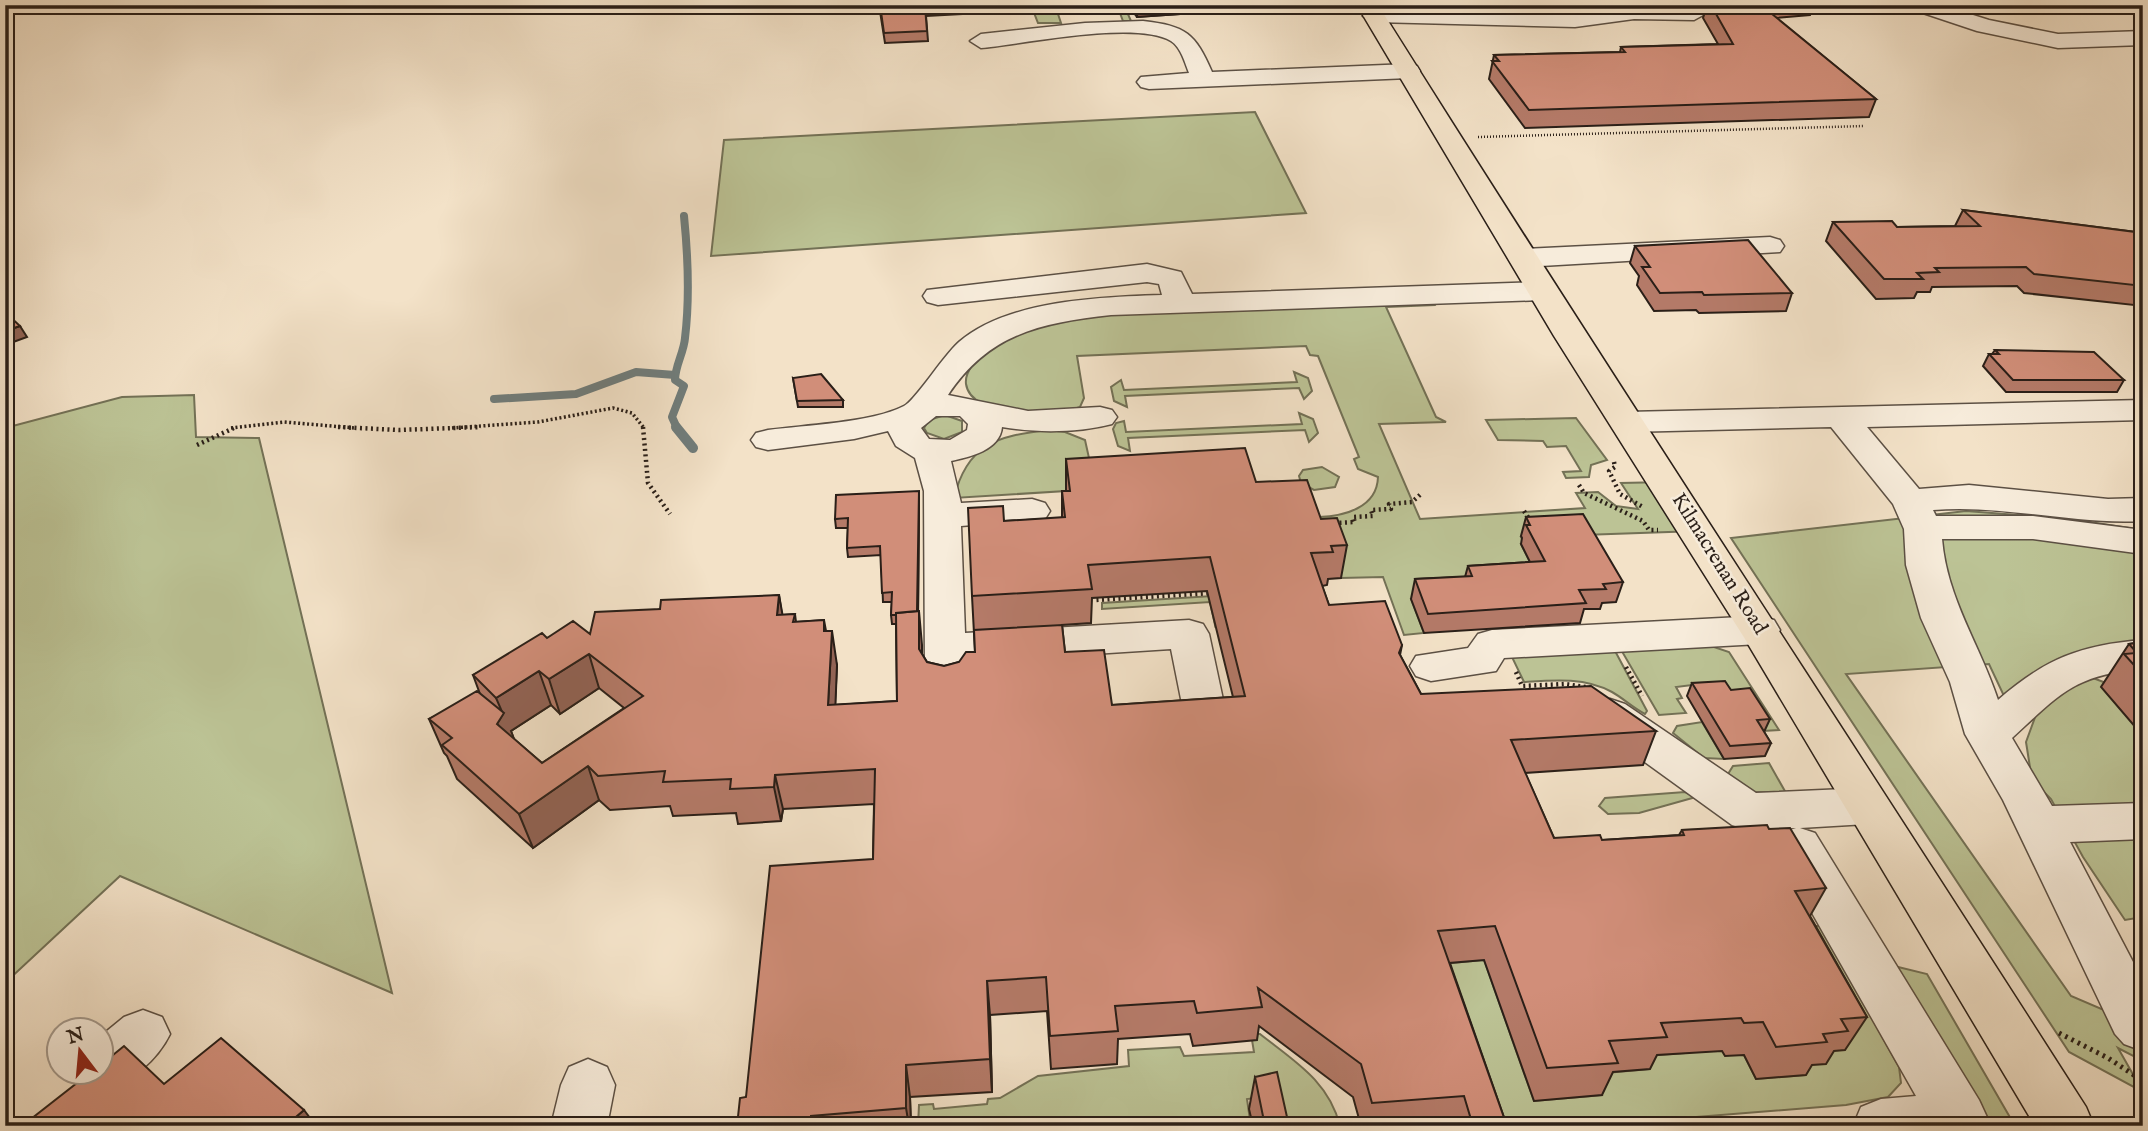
<svg xmlns="http://www.w3.org/2000/svg" width="2148" height="1131" font-family="'IM FELL English',serif">
<rect width="100%" height="100%" fill="#f3e2c8"/>
<filter id="stains"><feTurbulence type="fractalNoise" baseFrequency=".00286" numOctaves="4"/><feColorMatrix values="0 0 0 0 .2 0 0 0 0 .09 0 0 0 0 .02 0 0 0 .5 -.17"/></filter>
<radialGradient id="worn" r=".72"><stop offset=".6" stop-color="#630" stop-opacity="0"/><stop offset="1" stop-color="#630" stop-opacity=".3"/></radialGradient>
<g fill="#bcc395" stroke="#737156" stroke-width="2">
<path d="M1031 5H1124L1131 21H1123L1118 8 1057 11 1061 23H1038Z"/>
<path d="M1255 112 1306 213 711 256 724 140Z"/>
<path d="M1439 300 1435 305 1386 307 1436 417 1446 422 1379 424 1420 519 1585 508 1576 493 1598 492 1616 506 1638 509 1621 483 1667 482 1697 531 1521 537 1525 544H1521L1539 580 1411 599 1424 633 1404 635 1383 577 1341 578 1319 517C1344 516 1377 508 1378 477L1358 469 1354 459 1359 457 1318 356 1310 355 1306 346 1077 356 1084 398 1080 407C1055 417 971 419 966 384 963 360 1011 333 1031 328 1083 312 1140 313 1194 311 1276 307 1357 304 1439 300Z"/>
<path d="M1294 372 1308 378 1312 391 1304 399 1299 388 1125 396 1127 407 1114 401 1111 387 1121 380 1124 390 1297 382Z"/>
<path d="M194 395 196 437 259 438 392 993 120 876 5 983V428L122 397Z"/>
<path d="M1299 413 1313 419 1318 433 1309 442 1305 430 1128 438 1130 451 1118 446 1113 429 1116 423 1124 421 1126 432 1302 424Z"/>
<path d="M945 415 962 421V432L944 439 927 433 924 428 929 420Z"/>
<path d="M1576 418 1607 460 1591 465 1589 477 1566 478 1563 472 1581 471 1566 446 1547 447 1543 441 1498 440 1486 420Z"/>
<path d="M1048 430 1065 432 1085 440 1089 458 1066 491 954 498C967 444 997 436 1048 430Z"/>
<path d="M1322 467 1339 477 1335 487 1314 490 1301 483 1299 476 1303 470Z"/>
<path d="M1966 511 2070 519 2143 530V640L2004 696 1989 664 1846 674 2071 996 2118 1016 2141 1060 2118 1048 2143 1092 2069 1052 1731 538Z"/>
<path d="M1228 595 1215 625 1210 602 1102 609V603Z"/>
<path d="M1702 643 1729 652 1779 730 1763 731 1692 685 1676 687 1682 698 1677 699 1686 713 1659 715 1620 648Z"/>
<path d="M1614 649 1647 711 1645 714C1633 708 1623 698 1612 692 1585 677 1553 680 1524 682L1511 655Z"/>
<path d="M2093 678 2114 686 2143 736V917L2125 920 2083 857 2051 799 2032 780 2026 742 2037 712 2073 680Z"/>
<path d="M1702 722 1724 759 1704 758 1673 733 1677 726Z"/>
<path d="M1769 763 1786 793 1752 792 1728 774 1733 766Z"/>
<path d="M1685 792 1696 797 1639 813 1608 814 1599 806 1605 798Z"/>
<path d="M1815 926H1821L1899 1067 1901 1083 1888 1097 1846 1105 1584 1126H1485L1429 965 1484 960 1534 1101 1602 1095 1594 1074 1649 1069 1645 1056 1684 1053 1650 980 1744 1055 1756 1079 1805 1075Z"/>
<path d="M1890 965 1927 974 2015 1126H1983Z"/>
<path d="M1251 1034H1260C1294 1061 1329 1081 1340 1126H1279L1272 1096 1247 1099 1250 1120 1161 1126H918L919 1105 933 1104 934 1109 987 1104 988 1099 1000 1098 1038 1076 1129 1066 1128 1050 1180 1047 1184 1056 1254 1052Z"/>
</g>
<g fill="none" stroke-linecap="round" stroke-linejoin="round">
<g stroke="#707d7c" stroke-width="8">
<path d="M494 399 576 394 636 372 675 375"/>
<path d="M677 428 672 417 684 386 675 380C675 366 684 352 685 338 690 297 688 256 684 216"/>
</g>
<path stroke="#707d7c" stroke-width="10" d="M676 427 693 448"/>
<defs>
<g id="minor">
<path d="M1908 5H1941L1989 20 2058 34 2143 31V45L2058 48 1977 31 1911 9Z"/>
<path d="M1634 7 1694 8 1705 14 1694 20 1634 19 1575 27 1374 22 1363 16 1374 10 1575 15Z"/>
<path d="M1143 21C1186 26 1195 33 1212 72L1409 64 1417 66 1420 71 1417 76 1409 78 1149 89 1141 87 1137 82 1141 77 1189 73C1185 63 1181 47 1171 41 1136 20 1024 44 981 48L970 41 981 34 1085 23Z"/>
<path d="M1770 237 1780 240 1784 246 1780 252 1522 267 1512 264 1508 258 1512 252 1522 249Z"/>
<path d="M1147 264 1181 272 1192 294 1542 282 1553 285 1557 291 1553 297 1542 300 1111 315C1041 323 989 333 948 395L1028 411 1100 407 1112 410 1117 417 1112 424C1077 433 1036 433 1002 427 1000 450 970 457 951 461L961 503 1032 499 1045 503 1050 511 1045 519 961 526 965 633 1189 620 1203 624 1209 634 1225 709 1219 720 1204 725 1189 720 1183 709 1171 649 967 662V674L961 685 946 689 931 685 925 674 924 491 915 458 896 446 888 431 854 439 768 450 756 447 751 440 756 433 768 430C805 425 871 423 904 406 915 401 943 356 959 342 1008 300 1100 297 1162 295L1159 284 1147 282 938 305 927 302 923 296 927 290ZM936 416H960L968 424 967 430 950 440 929 439 921 428Z"/>
<path d="M2143 400V420L1867 427 1919 489 1969 485 2108 499 2143 498V521C2072 525 2003 504 1933 510L1936 516H2033L2143 530V554L2033 539H1942C1947 599 1980 645 1998 700 2045 659 2080 645 2143 640V669C2074 675 2061 693 2012 738L2052 806 2143 803V839L2070 842 2143 981V1051L2124 1044 2115 1034 2003 800 1965 734 1950 682 1921 618 1906 565 1904 529 1893 504 1831 427 1627 432 1615 429 1610 422 1615 415 1627 412Z"/>
<path d="M1760 616 1774 620 1780 630 1774 640 1760 644 1504 658 1496 671 1431 681 1416 676 1410 666 1416 656 1468 648 1478 634 1492 630Z"/>
<path d="M1610 699 1625 704 1756 793 1867 788 1883 793 1890 806 1883 819 1867 824 1800 828 1815 833 1979 1100 1991 1126H1853L1861 1107 1881 1099 1916 1096 1774 846 1781 833 1796 828 1748 830 1732 825 1595 726 1588 715 1595 704Z"/>
<path d="M143 1010 162 1017 170 1034C157 1061 130 1082 102 1093L83 1086 76 1072H102V1035L124 1017Z"/>
<path d="M588 1059 607 1067 615 1085 607 1126H551L561 1085 569 1067Z"/>
</g>
<path id="major" d="M1357 5H1378C1610 375 1851 739 2086 1107L2094 1126H2035L1745 639 1554 336Z"/>
</defs>
<use href="#minor" stroke="#5c5044" stroke-width="3"/>
<use href="#major" stroke="#2a1f18" stroke-width="3"/>
<path stroke="#2a1f18" stroke-width="2.5" stroke-dasharray="1 2" stroke-linecap="butt" d="M1478 137 1864 126"/>
<g stroke="#2a1f18" stroke-width="3.5" stroke-dasharray="2 2.5" stroke-linecap="butt">
<path d="M231 428 284 422 355 428"/>
<path d="M452 428 538 422 613 408 632 413 644 428"/>
</g>
<g stroke="#2a1f18" stroke-width="4.5" stroke-dasharray="2 3.5" stroke-linecap="butt">
<path d="M338 427 399 430 481 427"/>
<path d="M643 427 648 483 670 514"/>
<path d="M197 445 236 427"/>
<path d="M1614 462 1615 467 1609 471 1620 494 1643 507"/>
<path d="M1579 485 1584 493 1643 521 1649 530H1658"/>
<path d="M1524 511 1531 522"/>
<path d="M1334 523 1355 522 1353 517 1373 516 1371 510 1391 509 1389 504 1412 502 1421 494"/>
<path d="M1096 595V600L1212 593"/>
<path d="M1626 667 1642 696"/>
<path d="M1516 672 1522 686 1565 684 1592 688"/>
</g>
<path stroke="#2a1f18" stroke-width="5" stroke-dasharray="2.5 4.5" stroke-linecap="butt" d="M2059 1033 2108 1058 2143 1081"/>
<use href="#minor" fill="#f7ecdb" fill-rule="evenodd"/>
<use href="#major" fill="#f3e2c8" fill-rule="evenodd"/>
</g>
<g fill="#b47a68" stroke="#2a1f18" stroke-width="2" fill-rule="evenodd">
<path d="M879 5H1018V11L926 16 928 41 885 43Z"/>
<path d="M1128 5H1238V10L1137 17Z"/>
<path d="M1664 5H1814L1810 15 1776 18 1876 99 1869 117 1525 128 1489 79 1494 55 1620 52 1621 47 1718 44 1703 18 1705 12 1697 7Z"/>
<path d="M1963 210 2143 233V306L2024 293 2017 286 1932 287 1930 292H1917L1914 298 1876 299 1826 241 1833 222 1897 227 1955 226Z"/>
<path d="M1635 246 1792 293 1786 311 1699 313 1696 310 1654 311 1637 285 1639 276 1630 263Z"/>
<path d="M1995 350 2124 380 2117 392H2006L1983 366 1989 354H1992Z"/>
<path d="M793 378 843 400V407H798Z"/>
<path d="M1066 459 1256 482 1321 519 1347 545 1341 578 1328 579 1327 585 1322 586 1329 605 1402 645 1400 655 1421 694 1656 731 1643 765 1525 773 1554 838 1602 840 1679 835 1682 830 1769 829 1826 888 1810 916 1867 1017 1845 1050 1834 1051 1826 1064 1812 1065 1806 1075 1756 1079 1744 1055 1725 1056 1722 1051 1657 1055 1650 1069 1613 1072 1602 1095 1534 1101 1484 960 1450 963 1507 1126H1361L1353 1097 1259 1026 1257 1040 1193 1046 1190 1034 1118 1039 1117 1064 1051 1069 1047 1011 990 1015 992 1092 910 1097 911 1126H737L746 1097 873 859 874 804 783 809 781 821 738 824 736 813 673 816 670 806 610 810 599 800 533 848 457 779 447 756 444 753 429 719 480 694 473 675 547 638 590 634 660 609 779 595 782 615 795 614 796 622 824 620 826 631 837 665 835 705 897 701 896 624H892L891 615 892 602H883L881 555 848 557 847 548 848 528H836L835 519 919 500 918 611 922 654 927 662 944 666 959 662 975 652 972 596 1004 521 1062 518V491H1066ZM1207 591 1233 697 1112 705 1065 652 1062 625 1091 623 1092 598ZM599 688 624 708 542 763 514 739 511 731 551 705 560 714Z"/>
<path d="M1526 517 1623 582 1616 602 1602 603 1600 609H1584L1580 623 1424 633 1411 599 1415 579 1465 577 1468 566 1530 562 1521 544 1522 538 1521 536Z"/>
<path d="M2143 642V736L2101 687 2129 644Z"/>
<path d="M1692 683 1731 690 1770 719 1764 732 1771 743 1765 756 1724 759 1687 696Z"/>
<path d="M1255 1077 1289 1126H1253L1249 1109Z"/>
</g>
<g fill="#926355" stroke="#2a1f18" stroke-width="2">
<path d="M1175 5H1238V10L1137 17 1138 8Z"/>
<path d="M20 326 27 337 5 345V331Z"/>
<path d="M919 491V500L918 623 917 613Z"/>
<path d="M779 595 785 629 777 615Z"/>
<path d="M919 611 922 645V683L919 649Z"/>
<path d="M832 631 837 665 834 740 828 705Z"/>
<path d="M589 654 599 688 560 714 549 679Z"/>
<path d="M539 671 551 705 511 731 517 747 497 724 503 714 496 698Z"/>
<path d="M588 766 599 800 533 848 519 814Z"/>
<path d="M775 775 783 809 781 821 774 787Z"/>
<path d="M987 981 990 1015 992 1092 990 1059Z"/>
<path d="M906 1065 910 1097 911 1126H909L906 1108Z"/>
<path d="M304 1110 316 1126H289V1123Z"/>
</g>
<g fill="#d18e79" stroke="#2a1f18" stroke-width="2">
<path d="M880 5H953L925 7 927 31 884 33Z"/>
<path d="M1135 5H1175L1138 8Z"/>
<path d="M1711 5H1761L1876 99 1529 110 1492 61H1499L1494 55 1625 52 1621 47 1733 44Z"/>
<path d="M1963 210 2143 233V286L2034 274 2026 267 1935 268 1939 272 1917 273 1923 279H1884L1833 222 1892 221 1897 227 1980 226Z"/>
<path d="M1748 240 1792 293 1704 295 1702 292 1660 293 1642 267H1650L1635 246Z"/>
<path d="M5 312 20 326 5 331Z"/>
<path d="M1995 350 2094 352 2124 380H2013L1989 354H1999Z"/>
<path d="M821 374 843 400 797 401 793 378Z"/>
<path d="M1245 448 1256 482 1307 480 1321 519 1337 518 1347 545 1331 546 1333 552 1311 553 1329 605 1385 601 1402 645 1399 653 1421 694 1591 686 1656 731 1511 740 1554 838 1600 835 1602 840 1684 835 1682 830 1767 825 1769 829 1790 828 1826 888 1795 891 1867 1017 1841 1019 1848 1031 1823 1034 1827 1042 1776 1047 1763 1022 1744 1023 1741 1018 1661 1023 1667 1037 1609 1041 1618 1063 1547 1068 1495 926 1438 931 1507 1126H1473L1464 1096 1372 1103 1361 1064 1258 988 1262 1007 1197 1013 1194 1001 1115 1006 1118 1031 1050 1036 1046 977 987 981 990 1059 906 1065V1108L811 1116V1126H737L740 1098 746 1097 770 866 873 859 875 769 775 775 774 787 730 789 731 779 663 782 665 771 598 776 588 766 519 814 442 745 452 738 429 719 477 691 504 713 497 724 542 763 643 696 589 654 549 679 539 671 496 698 473 675 542 633 547 638 573 621 590 634 595 612 660 609 661 600 779 595 777 615 795 614 793 622 824 620V631H832L828 705 897 701 896 613 919 611V649L927 662 944 666 959 662 966 652H975L974 630 1062 625 1065 652 1104 650 1112 705 1245 696 1210 557 1088 565 1092 589 972 596 968 508 1003 506 1004 521 1065 517 1062 491H1070L1066 459Z"/>
<path d="M919 491 917 611 896 613V615H891L892 592 882 593 880 546 847 548 848 518 835 519 836 495Z"/>
<path d="M1583 514 1623 582 1603 584 1606 589 1579 590 1586 603 1428 614 1415 579 1472 576 1468 566 1545 561 1526 525H1530L1526 517Z"/>
<path d="M2143 642V675L2124 654 2137 653 2129 644Z"/>
<path d="M1725 681 1731 690 1750 688 1770 719 1757 720 1771 743 1730 746 1692 683Z"/>
<path d="M221 1038 304 1110 289 1123V1126H137L136 1125 134 1126H22L91 1072H102V1064L124 1046 164 1084Z"/>
<path d="M1277 1072 1289 1126H1265L1255 1077Z"/>
</g>
<g text-anchor="middle" dominant-baseline="central" stroke-width="5" stroke-linejoin="round" paint-order="stroke">
<g font-size="21" fill="#2a1f18" stroke="#f7ecdb">
<text transform="translate(1719 564) rotate(58)">Kilmacrenan Road</text>
</g>
</g>
<rect width="2148" height="1131" fill="none" stroke="#f3e2c8" stroke-width="28"/>
<rect x="7" y="7" width="2134" height="1117" fill="none" stroke="#2a1f18" stroke-width="3.5"/>
<rect x="14" y="14" width="2120" height="1103" fill="none" stroke="#2a1f18" stroke-width="2"/>
<g transform="translate(80 1051) rotate(344)"><circle r="33" fill="#f7ecdb" stroke="#a59a8d" stroke-width="2"/>
<path d="M0-5L12 26L0 18L-12 26Z" fill="#8f2418"/>
<text y="-10" font-size="19" font-weight="bold" text-anchor="middle" fill="#2a1f18">N</text>
</g>
<rect width="100%" height="100%" filter="url(#stains)"/>
<rect width="100%" height="100%" fill="url(#worn)"/>
</svg>
